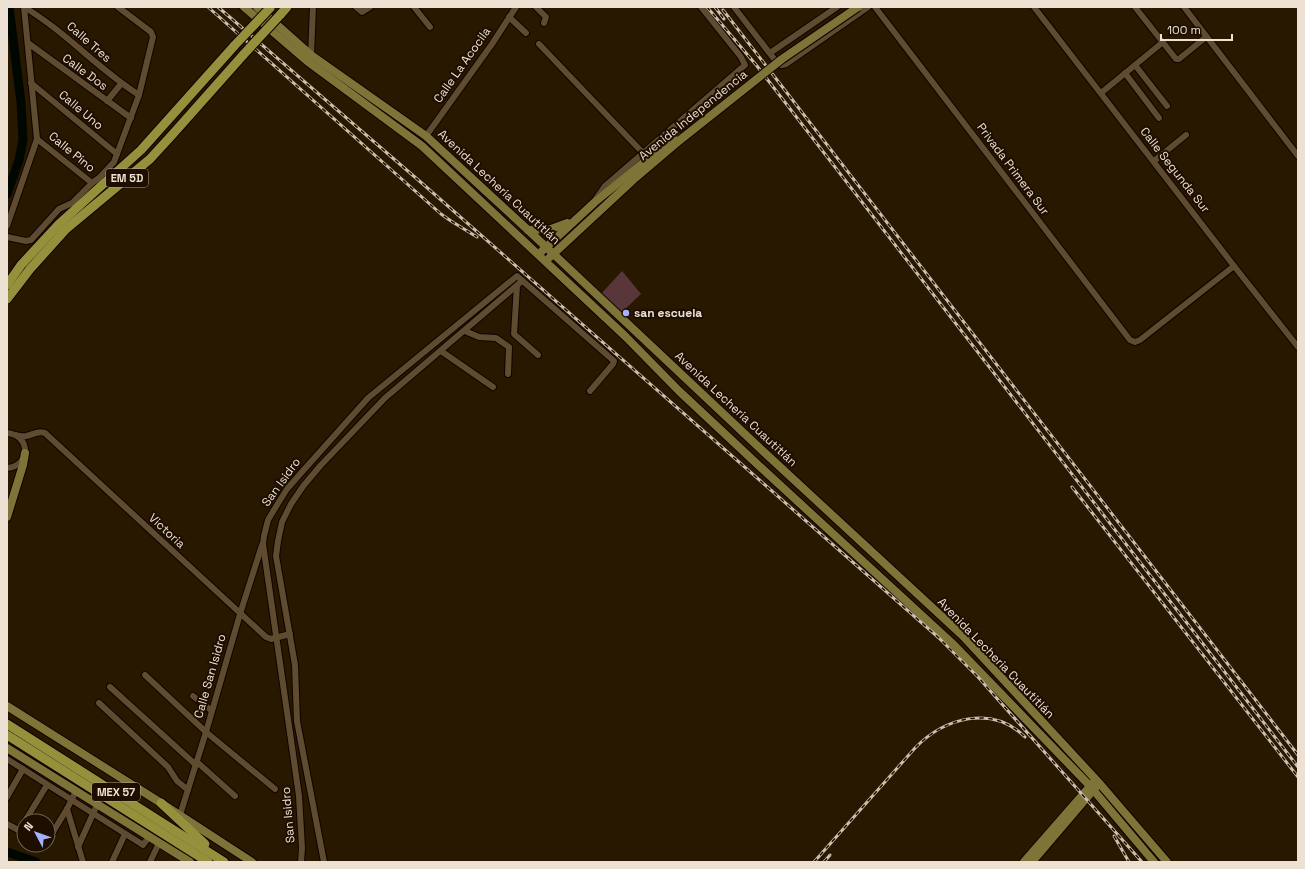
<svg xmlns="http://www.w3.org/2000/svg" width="1305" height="869" font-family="'Space Grotesk',sans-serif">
<rect width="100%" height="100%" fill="#281800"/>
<path fill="#59363a" d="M622 271 641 294 622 312 601 294Z"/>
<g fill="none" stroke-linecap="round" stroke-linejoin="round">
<g stroke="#000700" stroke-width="9">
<path d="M7 194 19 160 23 140 21 102 9 7"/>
<path d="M7 852 36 862"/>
</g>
<defs>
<g id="minor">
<path d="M24 7C66 32 98 69 139 95"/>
<path d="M356 7 362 12 370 7"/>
<path d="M414 7 430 27"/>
<path d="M536 7 546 17 544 23"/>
<path d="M734 7 778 64 782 65 786 64 868 7"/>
<path d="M875 7 1130 340 1135 342 1140 340 1234 266"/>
<path d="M1034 7 1234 266 1298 347"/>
<path d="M1135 7 1176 59H1179L1206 37"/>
<path d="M1184 7 1298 156"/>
<path d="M509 17 526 33"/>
<path d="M28 43 131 118"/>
<path d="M539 44 643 153"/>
<path d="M770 53 837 7"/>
<path d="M310 57 311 55 313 7"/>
<path d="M1135 65 1167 106"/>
<path d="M1125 73 1159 118"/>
<path d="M31 83 117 154"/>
<path d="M1101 93 1163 42"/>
<path d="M107 101 121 84"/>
<path d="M426 136 492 44 516 7"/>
<path d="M37 139 92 183"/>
<path d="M1154 161 1186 135"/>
<path d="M596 199 605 186 745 65 741 57 701 7"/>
<path d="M7 226 37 139 24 7"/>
<path d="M7 237 26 241 31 240 59 209 72 203 92 183 99 178 114 162 139 95 153 37 151 32 118 7"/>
<path d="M517 286 514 334 538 355"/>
<path d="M465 331 479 337 496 338 509 347 508 374"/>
<path d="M441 351 493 387"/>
<path d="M7 433C31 435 31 466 7 468"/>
<path d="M16 435C29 440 35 429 45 433L266 637 271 639 290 634"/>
<path d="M145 675 206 732 275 789"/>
<path d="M110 687 196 765"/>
<path d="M193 696 212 711"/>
<path d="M99 703 168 767 177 781 188 790"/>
<path d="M7 759 140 843 143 845 149 837"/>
<path d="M197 762 235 796"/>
<path d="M7 797 23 769"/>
<path d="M67 809 83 862"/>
<path d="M180 815 206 732 240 614 262 545"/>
<path d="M25 821 47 785"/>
<path d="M7 824 24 833"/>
<path d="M48 840 67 809 76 791"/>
<path d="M78 847 97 805"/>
<path d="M112 862 125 834"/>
<path d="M150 862 159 843"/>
<path d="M301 862 302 848 299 796 263 544 264 536 268 520 277 505 287 489 301 473 368 398 517 276 614 361 613 364 590 391"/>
<path d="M324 862 297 721 295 665 276 556 278 541 282 522 291 504 304 485 321 465 385 398 522 281"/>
</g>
<g id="major">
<path d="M244 7 307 61 422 146 625 336 679 391 756 463 954 645 1090 786 1154 862"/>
<path d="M257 7 311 55 426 136 528 230 765 453 963 636 1100 784 1167 862"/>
<path d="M528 230 551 229 567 223"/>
<path d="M542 251 595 202 677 135"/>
<path d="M550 257 633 180 680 140"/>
<path d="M7 517 23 465 25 453"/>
<path d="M7 706 161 803 252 862"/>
<path d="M7 748 190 862"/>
<path d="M1024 862 1093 783"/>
<path d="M1032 862 1096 787"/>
</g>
<g id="highway">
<path d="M280 15 287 7"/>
<path d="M7 285 21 265 59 224 141 150 235 45"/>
<path d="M7 299 30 269 66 229 150 159 172 135 244 54"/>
<path d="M7 724 224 862"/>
<path d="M7 735 208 862"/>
<path d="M161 803 205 844"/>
</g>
</defs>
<use href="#minor" stroke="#100300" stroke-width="8"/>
<use href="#major" stroke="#100300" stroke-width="10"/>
<use href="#highway" stroke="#100300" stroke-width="11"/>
<use href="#minor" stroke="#5e4b30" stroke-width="6"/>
<use href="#major" stroke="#7e7437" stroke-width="8"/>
<use href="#highway" stroke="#94903c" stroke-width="9"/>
<defs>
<g id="rail">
<path d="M208 7 441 214 451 221 477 237"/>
<path d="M218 7 424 185 939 638 978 677 1142 862"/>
<path d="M707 7 757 66 1298 767"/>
<path d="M715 7 724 19"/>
<path d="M723 10 1298 755"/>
<path d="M1072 487 1298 777"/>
<path d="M1114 836 1129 862"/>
<path d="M814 862 915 748C944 718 992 704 1025 737"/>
<path d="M824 862 830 855"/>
</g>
</defs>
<use href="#rail" stroke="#cbbfaf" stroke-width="3"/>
<use href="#rail" stroke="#1e0e00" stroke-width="1.5" stroke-dasharray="4.5" stroke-linecap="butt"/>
<defs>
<path id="major-bridge" d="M680 140 782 59 858 7"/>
<g id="highway-bridge">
<path d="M235 45 270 8"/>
<path d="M244 54 280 15"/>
</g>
</defs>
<use href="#major-bridge" stroke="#100300" stroke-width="10" stroke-linecap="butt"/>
<use href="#highway-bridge" stroke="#100300" stroke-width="11" stroke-linecap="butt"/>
<use href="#major-bridge" stroke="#7e7437" stroke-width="8"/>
<use href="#highway-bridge" stroke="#94903c" stroke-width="9"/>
</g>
<circle fill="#a5b1fc" stroke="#1e0e00" stroke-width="1.5" cx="626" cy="313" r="4"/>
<g text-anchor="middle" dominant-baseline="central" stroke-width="4" stroke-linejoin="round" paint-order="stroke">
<g fill="#1e0e00" stroke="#aea293" stroke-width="1">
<rect x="106" y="169" width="42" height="18" rx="3"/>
<rect x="92" y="783" width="48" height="18" rx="3"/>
</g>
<g font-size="11" font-weight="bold" fill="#ece1d2">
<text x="127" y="178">EM 5D</text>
<text x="116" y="792">MEX 57</text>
</g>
<g font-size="12" fill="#ece1d2" stroke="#1e0e00">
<text transform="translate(89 42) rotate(41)">Calle Tres</text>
<text transform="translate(462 65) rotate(-55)">Calle La Acocila</text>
<text transform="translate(85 72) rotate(36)">Calle Dos</text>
<text transform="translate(81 110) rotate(40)">Calle Uno</text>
<text transform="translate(693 115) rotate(-39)">Avenida Independencia</text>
<text transform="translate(72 152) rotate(39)">Calle Pino</text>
<text transform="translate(1013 169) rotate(53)">Privada Primera Sur</text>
<text transform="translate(1175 170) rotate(52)">Calle Segunda Sur</text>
<text transform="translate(499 187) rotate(43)">Avenida Lecheria Cuautitlán</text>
<text transform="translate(736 409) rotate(43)">Avenida Lecheria Cuautitlán</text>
<text transform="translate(281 482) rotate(-54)">San Isidro</text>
<text transform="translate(167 531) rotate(43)">Victoria</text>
<text transform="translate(996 658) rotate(46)">Avenida Lecheria Cuautitlán</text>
<text transform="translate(210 676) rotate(-74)">Calle San Isidro</text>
<text transform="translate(288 815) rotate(-95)">San Isidro</text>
</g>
<g font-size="12" font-weight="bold" fill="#ece1d2" stroke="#1e0e00" text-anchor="start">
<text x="634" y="313">san escuela</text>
</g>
</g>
<rect width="1305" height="869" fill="none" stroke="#ece1d2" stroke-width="16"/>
<g transform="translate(36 833) rotate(311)"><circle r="19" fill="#1e0e00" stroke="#706254"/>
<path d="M0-3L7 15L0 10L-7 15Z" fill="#a5b1fc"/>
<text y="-6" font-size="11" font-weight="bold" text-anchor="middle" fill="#ece1d2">N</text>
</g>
<path d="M1161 34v6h71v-6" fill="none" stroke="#ece1d2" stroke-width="2"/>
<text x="1167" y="34" font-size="12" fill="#ece1d2" stroke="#1e0e00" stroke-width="3" paint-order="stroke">100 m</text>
</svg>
